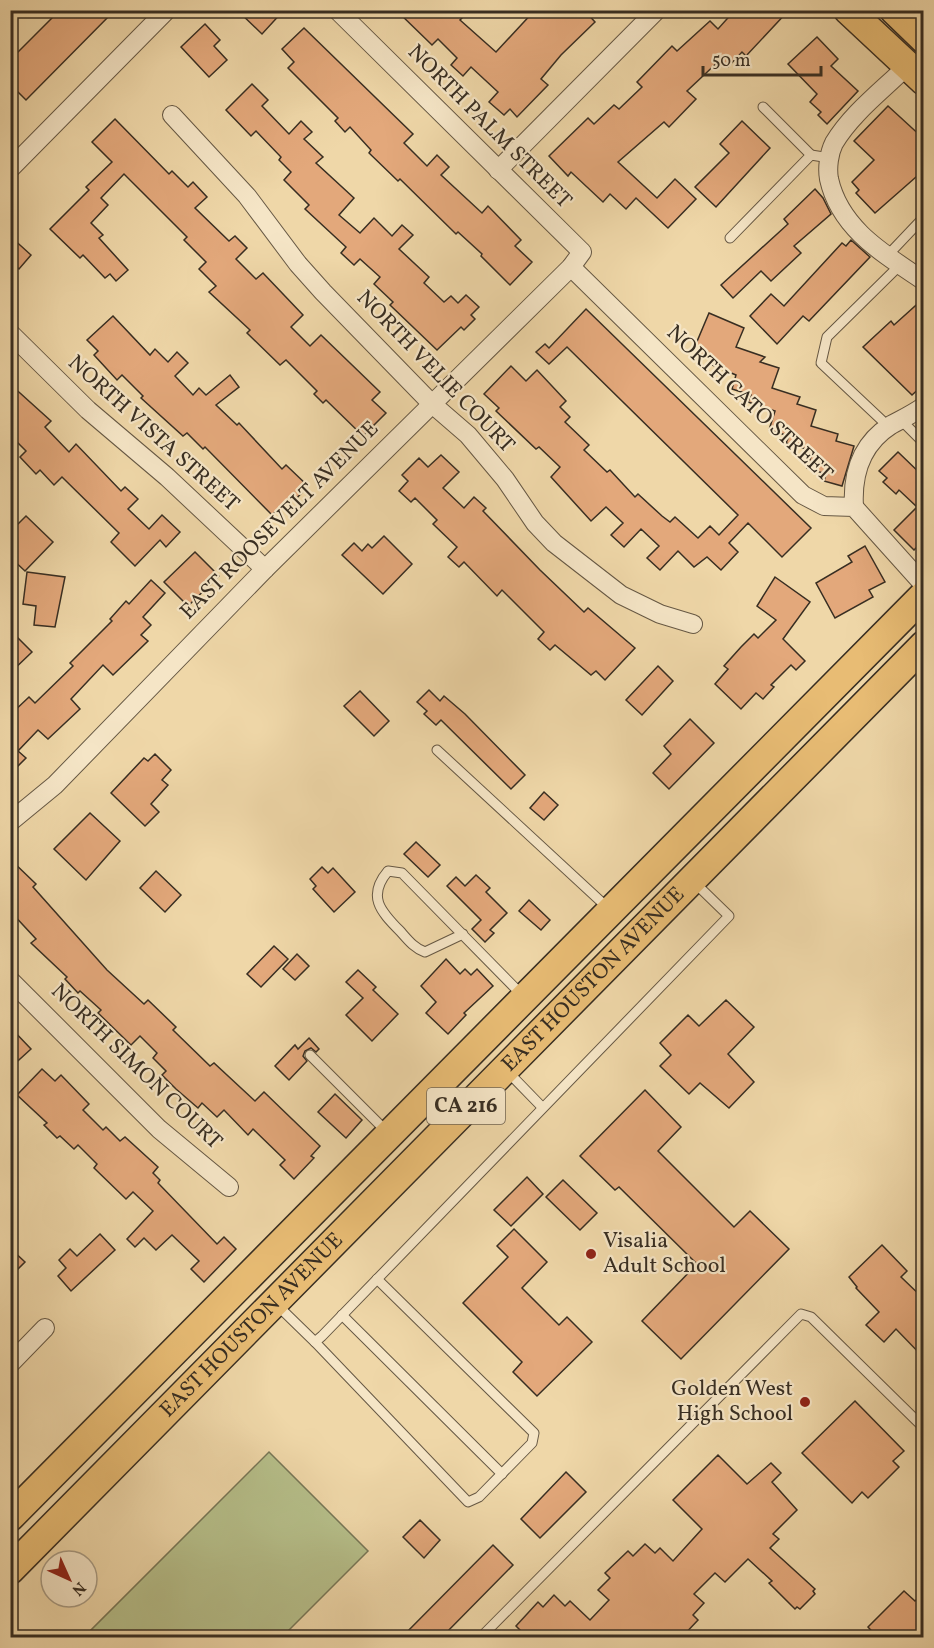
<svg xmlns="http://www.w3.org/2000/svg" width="934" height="1648" font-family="Vollkorn,serif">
<rect width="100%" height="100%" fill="#efd7a8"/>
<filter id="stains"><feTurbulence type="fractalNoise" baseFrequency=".00333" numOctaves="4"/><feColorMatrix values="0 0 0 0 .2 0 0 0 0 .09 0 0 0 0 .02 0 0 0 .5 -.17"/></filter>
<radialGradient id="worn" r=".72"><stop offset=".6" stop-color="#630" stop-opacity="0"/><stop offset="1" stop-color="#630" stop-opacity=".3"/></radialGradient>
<path fill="#b6bf8a" stroke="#777656" stroke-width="1.5" d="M269 1452 368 1551 282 1637H89L86 1635Z"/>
<g fill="#e3a87b" stroke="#382e22" stroke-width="1.5">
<path d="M60 10H115L26 100 17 91 10 98V60Z"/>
<path d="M237 10H284L262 34Z"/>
<path d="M396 10H458L464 16 460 20 496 52 535 10H584L595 22 561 55 541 79 548 85 517 117 510 109 504 115 489 102 498 92 471 67 463 76 451 65 457 58 438 39 432 45Z"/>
<path d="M735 10H789L746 56 742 52 728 67 721 59 687 91 696 99 669 127 664 122 618 162 657 198 675 179 696 199 668 228 636 198 626 209 610 194 603 202 571 172 568 176 549 156 588 118 594 124 614 105 619 109 642 87 637 82 672 46 677 51 710 21 718 29Z"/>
<path d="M205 24 220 40 214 46 227 60 209 77 181 47Z"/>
<path d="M304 28 413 134 404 143 427 166 437 155 449 167 441 175 482 213 488 206 521 240 515 246 532 262 510 285 481 256 482 254 458 232 456 234 400 179 398 181 369 153 371 150 350 127 345 132 335 121 338 118 288 68 294 62 282 49Z"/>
<path d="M817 37 838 59 831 66 858 91 827 124 818 115 821 112 810 102 817 94 788 64Z"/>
<path d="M252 84 268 100 262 106 289 134 301 121 312 132 304 139 323 157 316 163 354 198 339 215 360 233 374 218 392 236 402 225 413 235 399 249 429 277 424 283 444 302 451 296 458 303 466 295 479 307 471 315 475 319 464 330 461 327 437 350 390 305 393 302 374 284 380 277 360 259 354 265 341 253 346 247 305 209 309 205 284 180 291 172 279 160 281 157 256 131 251 136 226 110Z"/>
<path d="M888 106 924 139V170L875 213 856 193 859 190 852 182 874 160 854 141Z"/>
<path d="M115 119 169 174 172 171 188 187 193 182 207 197 195 208 229 241 235 236 247 248 236 259 256 279 263 273 303 315 291 327 310 346 321 335 380 392 372 400 386 413 363 436 326 400 323 403 314 394 317 391 286 360 280 365 247 333 250 330 209 292 216 286 199 269 206 262 184 240 187 237 124 174 101 198 108 205 91 223 103 235 99 238 128 270 116 281 110 274 105 278 83 255 80 258 50 229 89 190 86 187 112 162 92 142Z"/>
<path d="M742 121 770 148 716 207 695 187 729 153 720 144Z"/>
<path d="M815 189 823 198 831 214 794 246 801 253 771 281 761 271 733 298 721 285 788 224 784 219Z"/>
<path d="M10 236 31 255 19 269 10 261Z"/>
<path d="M851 240 870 257 809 321 803 316 777 344 750 316 771 294 784 306 842 243 846 246Z"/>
<path d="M924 298V384L912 395 863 347 891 321 894 325Z"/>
<path d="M586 309 811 528 782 557 748 523 729 543 738 552 721 570 707 557 694 567 678 551 660 570 647 558 659 546 641 529 624 547 611 535 623 523 606 507 591 521 551 477 560 467 539 447 536 449 496 411 499 408 484 394 511 366 526 381 537 370 566 401 560 407 570 417 565 422 589 445 584 450 607 472 610 470 635 497 638 494 662 516 670 522 675 517 698 538 710 526 719 535 738 515 567 347 549 364 536 352 545 344 549 348Z"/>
<path d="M709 313 744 328 736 347 765 357 760 362 779 368 772 388 800 397 797 404 816 410 811 426 838 434 836 441 854 446 842 486 824 481 826 474 807 468 813 451 786 443 789 436 769 430 775 411 748 402 751 395 732 389 736 375 710 364 712 360 693 351Z"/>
<path d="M113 316 150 355 155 349 168 362 177 352 188 363 175 376 193 395 199 388 206 395 230 375 239 387 216 405 237 425 239 423 282 469 286 465 308 486 296 499 292 495 272 515 205 447 203 449 187 433 183 436 141 398 143 396 122 375 117 380 94 355 98 351 87 340Z"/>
<path d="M10 384 51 421 45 427 69 452 76 444 121 491 125 487 138 499 128 509 149 529 162 515 180 532 166 547 160 540 135 566 111 542 119 533 62 477 54 485 40 470 36 474 20 457 26 451 10 435Z"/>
<path d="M898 452 924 477V540L914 550 894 530 917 507 899 490 896 494 883 482 887 478 879 471Z"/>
<path d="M441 455 459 472 443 488 464 508 474 497 486 508 483 511 540 570 584 612 588 608 635 648 605 680 596 671 591 675 555 645 550 650 538 639 544 632 502 590 497 596 464 562 459 567 448 557 457 547 433 524 437 520 415 498 411 502 399 491 408 481 402 475 419 458 428 467Z"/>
<path d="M26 516 53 542 25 571 10 557V532Z"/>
<path d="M384 536 412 564 383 594 342 555 354 543 362 551 368 544 372 548Z"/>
<path d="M865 546 885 582 869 590 873 597 835 618 816 583 852 562 848 556Z"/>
<path d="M195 552 219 576 188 606 164 582Z"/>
<path d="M27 572 65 577 55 627 34 625 36 606 23 604Z"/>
<path d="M775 577 810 602 783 639 805 661 796 670 791 665 771 685 774 687 763 699 756 693 741 709 715 684 728 669 724 666 741 647 754 634 758 638 776 620 757 606Z"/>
<path d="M151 580 165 593 143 617 151 625 141 635 148 641 113 675 103 665 71 699 80 709 48 739 38 730 18 751 26 758 10 774V715L29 697 35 703 73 666 70 663 112 621 110 619 126 601 129 604Z"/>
<path d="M10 630 32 652 10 673Z"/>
<path d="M658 666 673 681 642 715 626 700Z"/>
<path d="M429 690 440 701 444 696 465 714 525 775 511 789 441 720 436 725 424 714 427 711 417 702Z"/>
<path d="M360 691 389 721 374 736 344 706Z"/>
<path d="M690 719 714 743 669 789 653 773 671 754 664 746Z"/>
<path d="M155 754 171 770 162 780 168 785 151 804 159 812 145 826 111 793 144 758 148 761Z"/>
<path d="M544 792 558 805 544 820 530 808Z"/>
<path d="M90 813 120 841 86 880 54 849Z"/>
<path d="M416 842 440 865 428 877 404 854Z"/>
<path d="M10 859 36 884 33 887 107 970 144 1004 148 1000 176 1027 173 1030 210 1066 214 1063 255 1101 264 1092 320 1146 311 1156 314 1158 294 1179 280 1165 285 1160 253 1129 248 1135 224 1110 217 1117 202 1103 198 1108 176 1089 162 1075 166 1071 153 1058 157 1053 140 1036 131 1045 98 1013 101 1010 80 991 78 993 65 979 67 977 31 943 36 939 10 911Z"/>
<path d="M322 867 328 873 333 868 355 892 334 912 313 889 316 886 310 879Z"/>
<path d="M156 871 181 895 165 912 140 888Z"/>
<path d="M476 875 490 888 486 892 507 913 490 930 494 933 485 942 472 929 481 920 447 886 456 877 465 886Z"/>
<path d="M529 900 550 920 541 930 519 911Z"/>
<path d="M274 946 288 959 261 987 247 974Z"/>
<path d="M297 954 309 966 295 980 283 969Z"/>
<path d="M446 959 460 974 465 969 471 975 477 969 493 986 464 1013 466 1015 448 1034 426 1013 436 1002 421 986Z"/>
<path d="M358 970 376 987 373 990 398 1014 372 1041 346 1015 363 998 346 982Z"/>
<path d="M726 1000 754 1027 728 1054 754 1082 729 1108 700 1083 689 1094 660 1066 671 1055 660 1043 688 1015 699 1026Z"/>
<path d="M10 1027 31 1049 10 1068Z"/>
<path d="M309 1038 319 1049 316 1052 311 1048 305 1051 303 1056 307 1061 289 1080 275 1066 295 1045 298 1049Z"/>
<path d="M42 1069 55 1081 61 1075 89 1104 83 1110 103 1130 106 1127 120 1141 125 1137 158 1167 153 1173 160 1180 158 1183 217 1244 224 1237 236 1249 204 1282 191 1269 199 1261 172 1235 156 1250 144 1238 135 1247 127 1239 153 1211 133 1192 126 1199 94 1168 97 1164 78 1145 74 1149 60 1136 57 1138 44 1125 47 1123 17 1095Z"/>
<path d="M645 1090 681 1127 658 1151 734 1227 750 1211 789 1249 681 1359 642 1321 697 1264 619 1187 615 1190 580 1156Z"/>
<path d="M335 1094 362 1120 346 1138 318 1112Z"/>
<path d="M527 1177 543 1194 511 1226 494 1210Z"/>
<path d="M563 1180 597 1213 580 1230 546 1197Z"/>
<path d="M514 1229 547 1262 522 1288 559 1325 567 1317 592 1342 537 1396 513 1372 522 1362 463 1303 508 1257 497 1246Z"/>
<path d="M100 1234 115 1250 71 1291 58 1276 66 1268 59 1260 70 1249 77 1256Z"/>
<path d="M882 1245 907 1271 901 1277 924 1299V1358L896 1329 884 1342 866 1325 879 1312 856 1288 857 1287 849 1277Z"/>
<path d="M10 1248 25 1262 10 1277Z"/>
<path d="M855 1401 904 1451 893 1461 899 1467 868 1498 862 1492 852 1503 802 1453Z"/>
<path d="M718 1455 747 1484 771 1463 781 1473 772 1482 797 1510 773 1534 779 1539 770 1548 815 1589 813 1591 815 1594 800 1609 797 1607 795 1609 769 1583 772 1581 748 1559 725 1582 715 1573 694 1594 704 1603 693 1615 698 1620 681 1638H513L520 1630 516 1626 538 1602 543 1607 554 1595 565 1606 570 1601 590 1620 609 1600 598 1590 610 1578 605 1573 628 1551 633 1556 645 1544 655 1553 660 1548 673 1561 702 1529 673 1500Z"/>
<path d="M566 1472 586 1492 540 1538 521 1519Z"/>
<path d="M420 1520 440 1540 424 1558 403 1537Z"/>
<path d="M493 1545 513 1565 441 1638H401Z"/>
<path d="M904 1591 915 1601 924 1593V1638H878L868 1627Z"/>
</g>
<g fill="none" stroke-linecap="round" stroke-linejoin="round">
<defs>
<g id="service">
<path d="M763 107 811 155"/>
<path d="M730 238 811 155 830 158"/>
<path d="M887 256 924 217"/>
<path d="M901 420 924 443"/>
<path d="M889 427 821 363 827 337 900 265"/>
<path d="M437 750 609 909"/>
<path d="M463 934 425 952C414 948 408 940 400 931 380 911 367 896 388 871L402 873 523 996"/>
<path d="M310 1055 388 1133"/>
<path d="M508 1072 542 1107"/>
<path d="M276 1304 315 1342 322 1336 729 916 695 883"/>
<path d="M342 1315 502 1474"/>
<path d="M315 1342 468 1502 479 1497 532 1443 534 1433 377 1279"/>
<path d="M480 1638 801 1314 811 1317 924 1428"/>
</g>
<g id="minor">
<path d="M907 66C883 90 852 113 834 143 829 153 827 168 829 179 840 229 884 254 924 281"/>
<path d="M172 115 247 196 298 264 323 292 431 403 468 435 505 479 535 523 554 543 621 595 660 614 693 624"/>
<path d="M10 169 167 10"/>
<path d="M498 170 657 10"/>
<path d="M571 267 803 495 824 506 854 507 924 585"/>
<path d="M10 333 88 410 167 477 265 569"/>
<path d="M854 507C852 474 861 444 891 425 902 419 913 414 924 406"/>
<path d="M10 822 55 785 265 569 571 267 582 252 337 10"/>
<path d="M10 980 159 1129 229 1187"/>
<path d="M10 1364 45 1328"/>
</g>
<g id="primary">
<path d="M848 10 924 81"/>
<path d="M894 10 924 39"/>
<path d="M10 1517 924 595"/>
<path id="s1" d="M10 1570 924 645"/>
</g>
</defs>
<use href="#service" stroke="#665844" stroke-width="11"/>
<use href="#minor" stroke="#665844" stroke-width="20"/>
<use href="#primary" stroke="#382e22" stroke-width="31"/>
<use href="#service" stroke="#f5e5c6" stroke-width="9"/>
<use href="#minor" stroke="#f5e5c6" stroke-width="18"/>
<use href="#primary" stroke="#e8bc74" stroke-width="28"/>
</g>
<g fill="#8f2418" stroke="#f5e5c6" stroke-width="2">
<circle cx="591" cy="1254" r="6"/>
<circle cx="805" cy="1402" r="6"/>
</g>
<g text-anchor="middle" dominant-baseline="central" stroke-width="4.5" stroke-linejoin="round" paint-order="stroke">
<rect fill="#f5e5c6" stroke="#716553" stroke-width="1.5" x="427" y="1088" width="78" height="36" rx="4.5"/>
<g font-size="21" font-weight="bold" fill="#382e22">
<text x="466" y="1106">CA 216</text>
</g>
<g font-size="22" fill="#382e22" stroke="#f5e5c6">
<text transform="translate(489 127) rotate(45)">NORTH PALM STREET</text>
<text transform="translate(435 372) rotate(46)">NORTH VELIE COURT</text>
<text transform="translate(749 404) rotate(43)">NORTH CATO STREET</text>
<text transform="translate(153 434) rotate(42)">NORTH VISTA STREET</text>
<text transform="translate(280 521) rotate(-45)">EAST ROOSEVELT AVENUE</text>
<text stroke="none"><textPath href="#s1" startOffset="830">EAST HOUSTON AVENUE</textPath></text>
<text transform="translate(136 1067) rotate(44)">NORTH SIMON COURT</text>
<text stroke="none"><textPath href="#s1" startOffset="344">EAST HOUSTON AVENUE</textPath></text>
</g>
<g font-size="22" fill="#382e22" stroke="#f5e5c6" text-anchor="start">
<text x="603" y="1241">Visalia<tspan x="603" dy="25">Adult School</tspan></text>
<text x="793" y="1389" text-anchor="end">Golden West<tspan x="793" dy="25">High School</tspan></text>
</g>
</g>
<rect width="934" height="1648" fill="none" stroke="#efd7a8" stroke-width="36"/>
<rect x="12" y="12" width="910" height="1624" fill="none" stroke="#382e22" stroke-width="3"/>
<rect x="18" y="18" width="898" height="1612" fill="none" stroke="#382e22" stroke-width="1.5"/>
<g transform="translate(69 1579) rotate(135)"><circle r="28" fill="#f5e5c6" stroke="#a99c84" stroke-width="1.5"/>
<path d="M0-4.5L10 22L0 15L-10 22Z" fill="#8f2418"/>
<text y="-9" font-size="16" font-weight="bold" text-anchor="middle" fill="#382e22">N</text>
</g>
<path d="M703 66v9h118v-9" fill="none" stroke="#382e22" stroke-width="3"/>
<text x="712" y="66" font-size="18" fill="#382e22" stroke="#f5e5c6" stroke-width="4.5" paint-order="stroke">50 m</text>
<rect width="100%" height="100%" filter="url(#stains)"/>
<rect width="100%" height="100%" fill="url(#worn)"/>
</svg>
